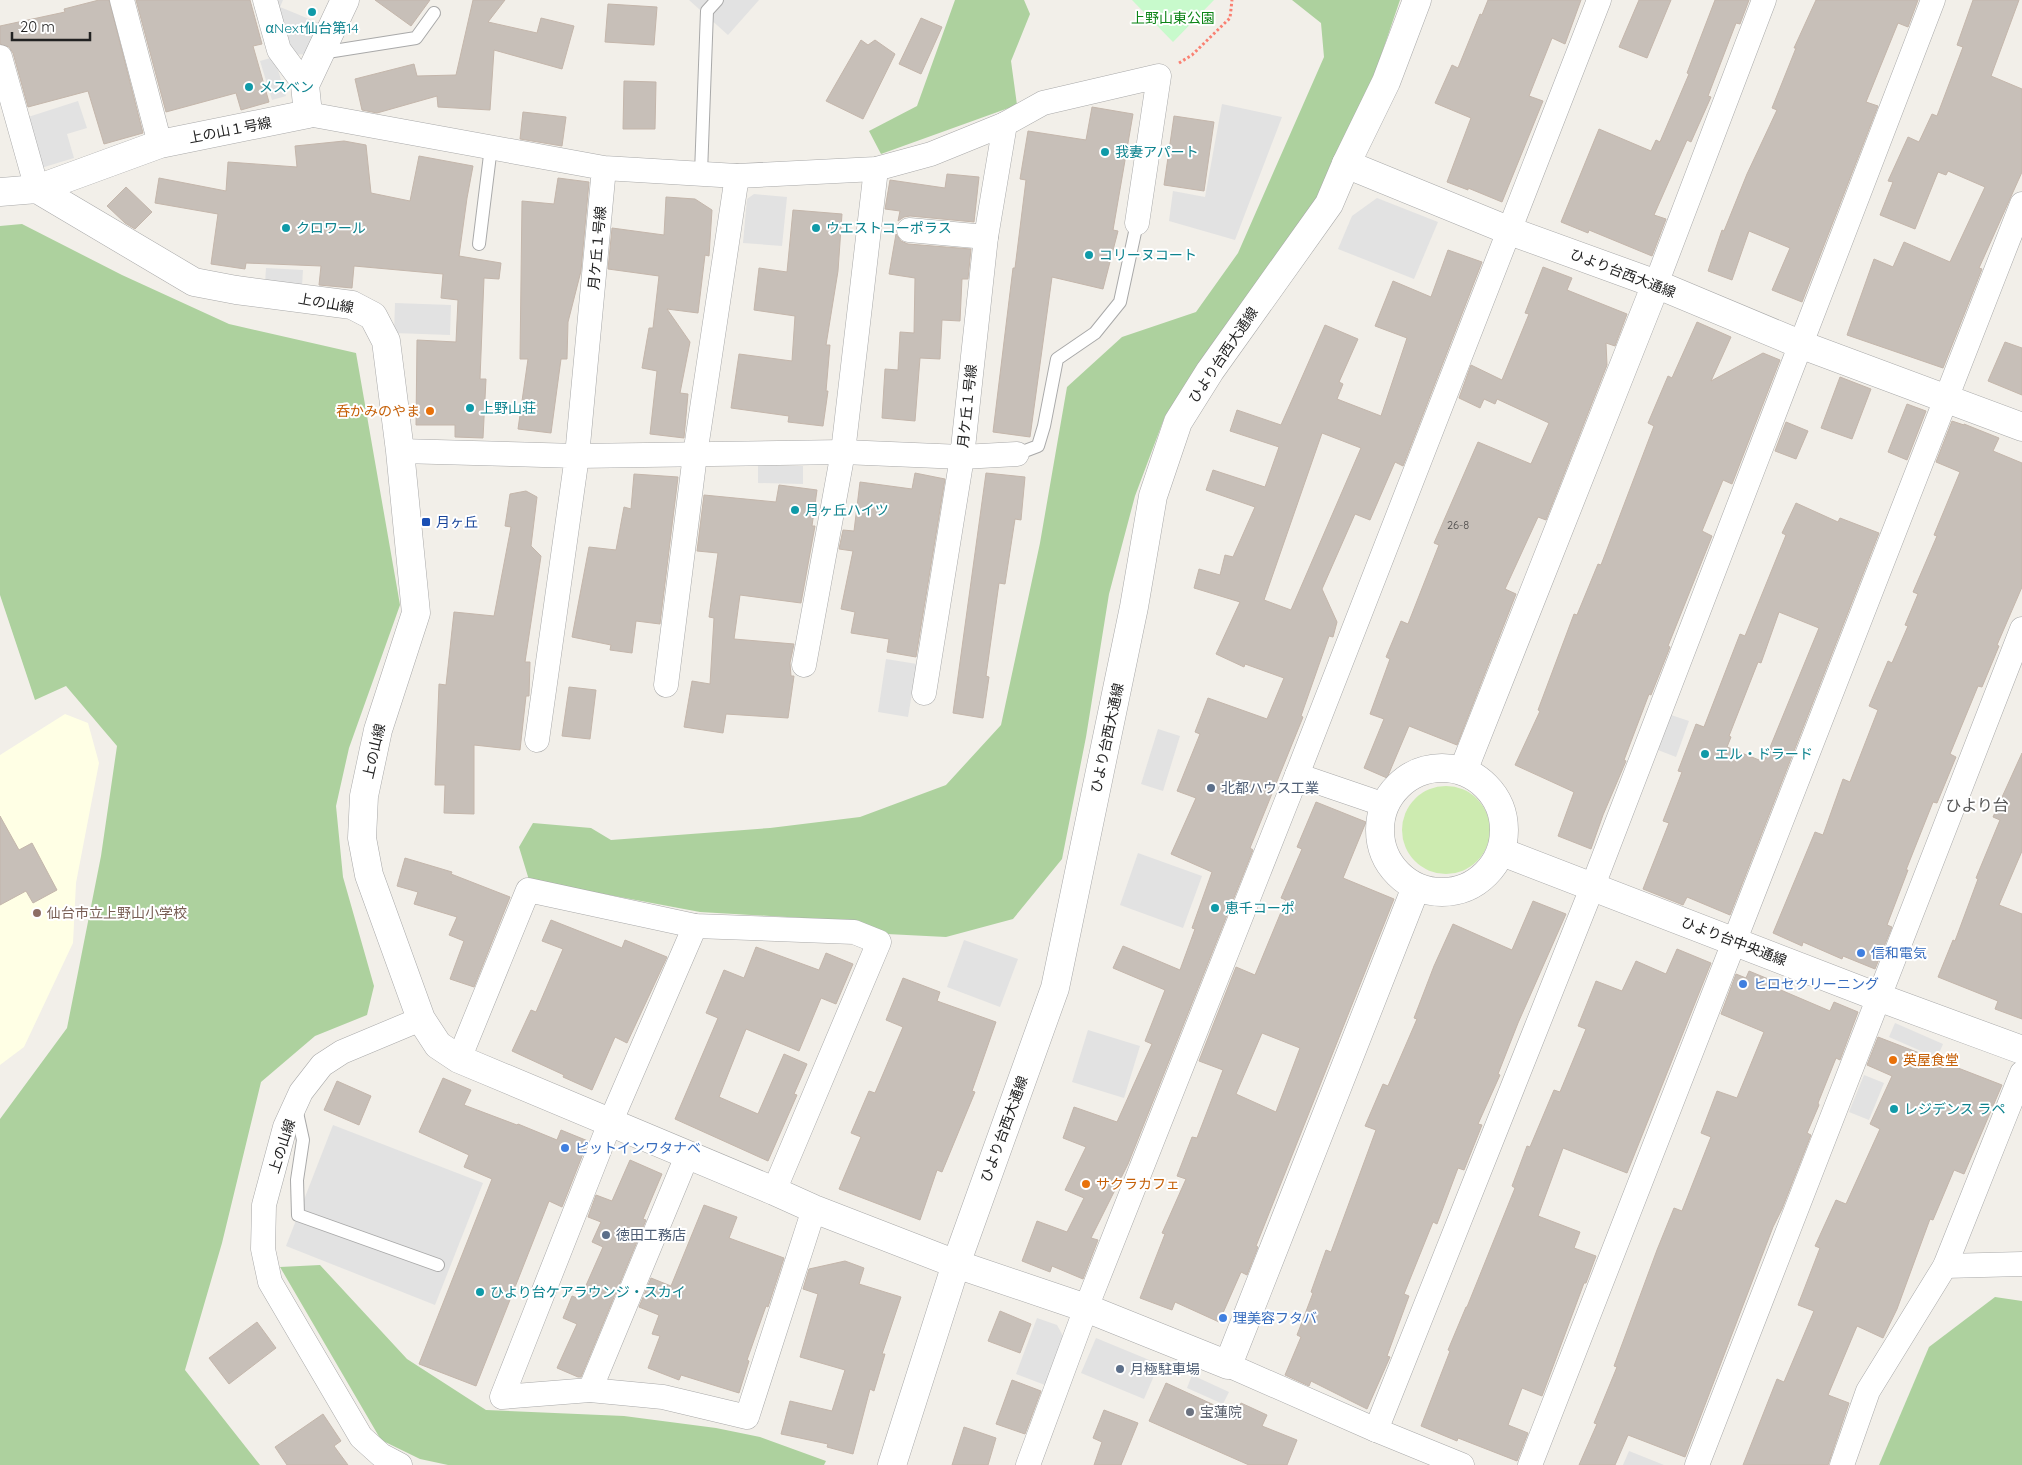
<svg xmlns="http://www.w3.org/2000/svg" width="2022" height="1465" font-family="Quicksand,'Noto Sans JP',sans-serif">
<rect width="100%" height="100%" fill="#f2efe9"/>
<path fill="#ffffe5" d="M65 714 88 723 99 763 76 883 73 943 24 1047 0 1065V755Z"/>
<circle fill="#cdebb0" cx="1446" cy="830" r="44"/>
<g fill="#add19e">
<path d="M955 0H1024L1030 14 1011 61 1017 105 881 154 869 131 917 106Z"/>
<path d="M1292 0H1400L1370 88 1318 198 1165 416 1135 496 1109 594 1086 737 1062 859 1013 919 946 937 887 934 854 921 700 912 529 880 519 847 533 823 591 828 611 840 770 828 860 817 946 785 1001 725 1040 543 1067 387 1122 337 1196 312 1238 253 1324 57 1321 23Z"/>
<path d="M22 224 122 275 229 324 356 353 400 605 349 748 336 806 343 877 374 986 367 1015 315 1036 261 1082 222 1243 185 1370 260 1465H0V1119L67 1028 101 856 117 746 66 686 35 700 0 595V226Z"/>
<path d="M320 1265 407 1359 486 1410 624 1416 716 1428 760 1437 826 1461 824 1465H448L420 1459 381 1440 280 1267Z"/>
<path d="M1995 1297 2022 1301V1465H1879L1929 1347Z"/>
</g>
<path fill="#c8facc" d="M1132 0H1214L1173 42Z"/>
<g fill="#e2e2e2">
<path d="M277 0H283L280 7 319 23 306 54 293 55Z"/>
<path d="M689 0H759L728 35Z"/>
<path d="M274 57 286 96 272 100 260 61Z"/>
<path d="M78 101 87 128 67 134 74 158 41 168 25 118Z"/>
<path d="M1222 104 1282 117 1235 240 1169 221 1173 191 1205 197Z"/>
<path d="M754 194 787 197 782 246 743 243 747 199Z"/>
<path d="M1377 198 1438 222 1414 279 1338 249 1352 216Z"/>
<path d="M266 268 303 270 302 286 265 284Z"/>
<path d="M395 303 451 305 450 335 394 333Z"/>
<path d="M758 465 803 466V484L758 483Z"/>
<path d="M886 659 917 664 908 717 878 712Z"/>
<path d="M1671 715 1689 721 1676 757 1658 750Z"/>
<path d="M1158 729 1180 736 1163 791 1141 784Z"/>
<path d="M1138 853 1202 876 1183 928 1120 905Z"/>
<path d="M964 940 1018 959 1000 1007 947 987Z"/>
<path d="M1895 1023 1943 1044 1937 1058 1889 1037Z"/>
<path d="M1088 1030 1140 1046 1124 1098 1072 1082Z"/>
<path d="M1864 1075 1884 1083 1869 1120 1849 1112Z"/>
<path d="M333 1125 483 1183 435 1305 286 1246Z"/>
<path d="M1037 1318 1057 1325 1063 1336 1045 1385 1016 1374Z"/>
<path d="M1096 1338 1159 1364 1144 1399 1081 1373Z"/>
<path d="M1192 1375 1229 1392 1223 1404 1187 1388Z"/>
<path d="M1629 1451 1664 1465H1623Z"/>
</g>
<g fill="#c7bfb8" stroke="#c4b6ab" fill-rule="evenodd">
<path d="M99 0H109L143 133 104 144 88 91 28 107 13 53 9 47 0 44V26L65 12 64 9Z"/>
<path d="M136 0H250L262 44 253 46 269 102 241 110 236 93 166 112Z"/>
<path d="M375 0H430L411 26Z"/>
<path d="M473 0H505L488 22 537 33 541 18 574 26 562 69 494 50 490 110 438 107 437 96 377 113 362 110 355 79 414 64 417 76 456 75Z"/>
<path d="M1488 0H1581L1565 44 1552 38 1529 96 1543 101 1502 202 1468 188V190L1447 182 1471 118 1435 103 1452 65 1458 68 1480 14 1482 15Z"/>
<path d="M1639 0H1671L1647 58 1619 47Z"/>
<path d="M1715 0H1749L1740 24 1736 23 1708 96 1711 97 1691 142 1687 140 1654 215 1666 219 1652 256 1589 230 1588 233 1561 222 1599 129 1651 151 1656 140 1660 142 1689 74 1687 73Z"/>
<path d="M1816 0H1918L1908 27 1898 23 1866 102 1878 106 1802 302 1772 290 1790 248 1749 231 1732 280 1708 271 1722 230 1724 231 1747 174 1777 110 1772 108 1796 48H1794Z"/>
<path d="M1973 0H2019L1991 76 2022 89V172L1979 268 1982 269 1943 368 1847 335 1874 259 1893 267 1904 242 1950 262 1985 187 1948 171 1946 175 1938 172 1915 229 1880 215 1893 182 1888 181 1908 137 1919 142 1932 114 1937 116 1963 47 1957 45Z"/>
<path d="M608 4 657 7 654 45 605 42Z"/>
<path d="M921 18 942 27 921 74 899 64Z"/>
<path d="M861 40 868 45 875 40 895 54 863 119 826 101Z"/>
<path d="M624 81 656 82 655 129H623Z"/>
<path d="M1092 107 1133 114 1113 230 1118 231 1103 289 1052 277 1030 437 993 432 1013 268H1015L1026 180 1020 179 1028 131 1086 140Z"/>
<path d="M523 112 566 117 562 146 520 139Z"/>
<path d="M1174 116 1214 122 1204 191 1164 185Z"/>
<path d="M344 141 366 145 371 193 410 201 419 156 473 166 467 198 459 256 501 263 499 279 484 278 480 379H486L483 438 455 437V425H416L417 340 456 342 458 300 441 298 443 274 354 266 352 288 319 285 321 266 246 263 245 269 211 264 218 214 155 203 159 178 226 191 228 162 297 167 295 146Z"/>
<path d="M947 174 979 177 974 222 910 216 904 217 898 221 900 211 885 209 890 180 945 188Z"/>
<path d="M558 178 589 182 581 271 568 322 567 359H561L551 433 518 429 528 359H520L522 201 554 204Z"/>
<path d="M126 187 152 212 135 229 125 223 107 206Z"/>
<path d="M666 197 695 199 712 210 709 256 705 255 698 313 667 309 690 342 680 393 688 394 684 438 650 434 657 371 642 368 649 328H653L659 276 608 269 612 228 664 235Z"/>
<path d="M793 210 842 214 838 271 826 345H830L826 391H828L823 426 788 422 789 416 731 408 739 354 792 361 795 316 754 310 759 268 787 272Z"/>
<path d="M896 234 901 241 908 244 971 249 968 279H962L960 321 942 320 940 359 920 358 915 421 882 418 885 369 898 370 900 332 914 333 915 278 889 274Z"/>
<path d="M1448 250 1482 262 1403 466 1395 462 1370 520 1355 514 1322 589 1337 622 1333 637 1329 636 1301 716 1303 717 1250 848 1253 850 1128 1164 1091 1238 1098 1240 1083 1279 1052 1266 1050 1272 1022 1261 1037 1221 1067 1232 1084 1198 1065 1190 1086 1147 1063 1138 1074 1107 1117 1122 1152 1044 1145 1041 1165 990 1113 968 1123 946 1180 970 1195 929 1192 928 1212 872 1171 854 1196 798 1177 791 1200 734 1195 732 1208 698 1267 719 1284 678 1245 664 1244 667 1216 654 1240 602 1194 588 1199 569 1220 575 1225 555 1233 557 1255 507 1206 490 1213 470 1265 487 1279 447 1230 431 1237 410 1281 425 1325 325 1358 339 1339 382 1343 384 1337 399 1381 416 1407 338 1375 326 1393 281 1431 297ZM1322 433 1361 448 1291 610 1264 600Z"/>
<path d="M1543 267 1572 278 1567 290 1627 314 1615 346 1606 343 1607 365 1546 520 1538 517 1505 589 1516 594 1457 745 1409 726 1387 778 1364 768 1384 719 1370 714 1390 659 1386 657 1401 621 1408 624 1439 545 1434 543 1478 442 1531 464 1549 423 1497 399 1495 404 1484 399 1480 408 1459 398 1471 365 1502 380 1529 314 1525 313Z"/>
<path d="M1697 322 1731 337 1711 381 1763 353 1780 360 1732 484 1723 480 1702 531 1712 536 1668 646 1670 647 1651 695 1649 694 1624 760 1626 761 1603 815 1591 849 1558 836 1574 792 1515 765 1540 711 1538 710 1574 614 1577 615 1598 564 1601 565 1654 426 1648 423 1668 376 1672 378Z"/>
<path d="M2005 342 2022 348V395L1988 381Z"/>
<path d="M1840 377 1871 389 1852 439 1821 428Z"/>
<path d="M1907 404 1926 411 1907 460 1888 452Z"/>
<path d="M1952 421 1964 425V424L1999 438 1993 451 2022 463V587L1997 645 1999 646 1982 687 1978 686 1950 754 1956 757 1937 803 1933 802 1906 870H1908L1887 925 1892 927 1875 969 1843 956 1842 959 1803 942 1802 946 1773 933 1815 832 1823 835 1843 779 1850 782 1878 710 1869 706 1888 661 1892 663 1908 626 1905 625 1918 594 1913 592 1937 536 1934 535 1960 472 1936 462Z"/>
<path d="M1786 422 1808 431 1796 459 1775 451Z"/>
<path d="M915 473 945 479 916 657 887 652 889 639 851 633 855 612 841 609 853 551 839 549 843 530 854 531 860 482 912 489Z"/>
<path d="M986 473 1025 477 1021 520 1015 519 1005 584 999 583 986 676 989 677 983 718 953 713Z"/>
<path d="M634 474 678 477 660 624 636 621 632 653 610 650 611 645 572 637 589 547 616 550 624 507 631 509Z"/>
<path d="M779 485 817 490 812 526H815L801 603 740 595 734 639 794 644 790 663 791 676H794L788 718 726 714 723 733 684 727 692 681 710 684 714 618 709 617 718 553 697 551 704 495 776 502Z"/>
<path d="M526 491 537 497 531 546 541 556 525 662H530L529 696H526L520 750 474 745V814L444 813 445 785H435L439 684 446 685 454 612 494 616 511 527 505 526 510 494Z"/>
<path d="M1796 503 1838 522 1840 518 1879 533 1730 915 1687 897 1683 905 1643 889 1669 823 1663 821 1682 772 1678 771 1696 724 1704 727 1740 634 1745 636 1786 535 1782 533ZM1779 612 1819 628 1764 762 1727 747 1731 737 1729 736 1758 662 1761 663Z"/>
<path d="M569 687 596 690 590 739 562 736Z"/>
<path d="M2022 753V851L1999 905 2022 914V1019L1995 1009 1998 1001 1938 977 1953 940 1955 941 1978 879 1976 878 2000 820 1993 817Z"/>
<path d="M1316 802 1366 822 1343 878 1394 899 1256 1246 1258 1247 1247 1275 1241 1272 1219 1322 1175 1302 1172 1310 1140 1298 1165 1234 1162 1233 1186 1179 1177 1176 1192 1137 1197 1138 1223 1070 1199 1061 1236 967 1255 975 1286 900 1281 898 1302 849 1297 847ZM1262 1033 1300 1048 1276 1112 1236 1094Z"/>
<path d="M0 816 19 850 32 843 57 890 33 903 26 891 0 905Z"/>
<path d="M405 858 452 872 451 874 510 897 474 987 450 979 464 941 449 935 457 917 414 904 418 892 397 886Z"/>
<path d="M1533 901 1566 914 1518 1023 1498 1074 1500 1075 1478 1124 1482 1125 1464 1170 1458 1168 1437 1224 1433 1222 1404 1294 1409 1296 1387 1356 1390 1357 1367 1409 1311 1381 1309 1386 1285 1375 1301 1337 1297 1335 1313 1293 1311 1292 1326 1250 1331 1252 1376 1130 1365 1126 1383 1084 1388 1086 1417 1019 1414 1018 1434 966 1453 924 1512 950Z"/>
<path d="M551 920 622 948 625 940 667 957 627 1043 615 1037 592 1090 563 1077 564 1075 512 1051 531 1010 536 1012 563 949 542 941Z"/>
<path d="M756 947 819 970 826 953 853 964 836 1004 821 998 799 1051 746 1029 719 1097 758 1114 784 1054 807 1064 794 1094 797 1095 768 1161 675 1119 718 1018 706 1013 724 970 744 978Z"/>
<path d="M1677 949 1711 963 1627 1173 1563 1148 1538 1216 1580 1232 1574 1248 1596 1256 1586 1283H1584L1542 1396 1522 1388 1508 1425 1528 1433 1517 1461 1458 1438 1457 1441 1421 1426 1450 1351 1448 1350 1466 1307H1467L1515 1188 1512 1186 1527 1146 1530 1147 1554 1090 1560 1092 1586 1029 1578 1026 1596 981 1622 991 1636 961 1666 974Z"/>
<path d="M1749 971 1778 983 1776 988 1830 1011 1834 1002 1858 1012 1840 1060 1836 1058 1818 1103 1819 1105 1807 1133 1811 1135 1782 1209 1773 1227 1685 1457 1628 1435 1615 1465H1579L1597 1424 1594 1423 1617 1367 1614 1366 1657 1250 1674 1208 1682 1211 1711 1137 1701 1133 1717 1091 1737 1098 1764 1032 1721 1014 1736 974 1746 978Z"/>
<path d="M903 978 940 992 937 1001 996 1022 972 1091 975 1092 942 1172 937 1170 920 1220 839 1189 861 1137 851 1133 869 1091 875 1093 903 1027 886 1020Z"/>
<path d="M1878 1037 2002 1085 1964 1174 1954 1170 1933 1220 1930 1219 1897 1309 1883 1338 1857 1326 1828 1395 1849 1403 1828 1465H1743L1777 1379 1784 1382 1814 1311 1798 1305 1820 1248 1815 1246 1836 1200 1846 1204 1880 1129 1870 1124 1892 1076 1867 1065Z"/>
<path d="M443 1078 471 1090 464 1105 517 1125 518 1124 557 1140 561 1130 588 1141 562 1207 549 1201 476 1386 419 1364 492 1179 464 1167 469 1155 419 1132Z"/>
<path d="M337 1081 371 1096 359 1125 324 1110Z"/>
<path d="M630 1160 662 1174 643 1219 646 1220 581 1377H578L557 1368 577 1324 563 1318 572 1296 580 1299 603 1247 592 1242 601 1222 588 1217 596 1195 612 1201Z"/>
<path d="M704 1205 737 1217 729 1238 784 1258 768 1307 766 1306 747 1360 749 1361 739 1393 681 1375 679 1380 648 1368 660 1336 652 1334 659 1315 639 1307 651 1278 671 1286Z"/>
<path d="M845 1261 864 1268 859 1284 901 1297 882 1354H885L874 1391 870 1389 853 1454 827 1447 828 1444 781 1434 790 1401 832 1411 845 1370 800 1357 818 1294 803 1289 809 1269Z"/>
<path d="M1000 1311 1031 1324 1020 1353 988 1341Z"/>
<path d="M257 1322 276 1348 229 1384 209 1358Z"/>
<path d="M1012 1380 1041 1391 1025 1434 996 1424Z"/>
<path d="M1166 1383 1236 1415 1241 1403 1267 1415 1262 1426 1297 1440 1287 1465H1249L1149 1421Z"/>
<path d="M1104 1410 1138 1423 1121 1465H1094L1102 1442 1093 1438Z"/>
<path d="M323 1414 341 1441 334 1446 348 1465H287L275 1447Z"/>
<path d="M964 1427 996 1438 988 1465H952Z"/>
</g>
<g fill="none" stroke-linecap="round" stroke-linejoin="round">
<defs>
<g id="service">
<path d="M321 53 416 38 434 13"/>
<path d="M701 173 707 11 717 0"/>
<path d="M479 244 491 147"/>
<path d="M1017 454 1038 446 1044 426 1057 359 1095 333 1120 302 1137 223"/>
<path d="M296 1108 303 1140 297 1180 298 1215 438 1265"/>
</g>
<g id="minor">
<path d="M122 0 160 144"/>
<path d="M265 0 279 50 305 85"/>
<path d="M0 57 37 189"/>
<path d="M308 114 604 168 737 176 876 169 931 154 1005 124 986 237 962 457 843 452 577 456 604 168"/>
<path d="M1005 124 1043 103 1159 76 1137 223"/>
<path d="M909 230 986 237"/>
<path d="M1656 284 1764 0"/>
<path d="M400 451 577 456 537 740"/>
<path d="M804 665 843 452 876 169"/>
<path d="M666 685 695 455 737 176"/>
<path d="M924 693 962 457 1017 454"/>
<path d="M1297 775 1385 805"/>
<path d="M695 926 610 1123 502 1397 590 1390 663 1397 747 1417 814 1209"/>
<path d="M459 1059 528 890 695 926 854 932 879 942 774 1191"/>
<path d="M1945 1266 2022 1264"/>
<path d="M1228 1365 1376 1430 1462 1465"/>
<path d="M590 1390 687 1156"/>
<path d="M1376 1430 1592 888 1933 0"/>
<path d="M400 1465 381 1455 361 1437 270 1282 263 1249 264 1205 285 1127 301 1092 322 1065 342 1052 421 1019"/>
<path d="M1028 1465 1086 1308 1297 775 1599 0"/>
<path d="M1530 1465 2022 204"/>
<path d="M1697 1465 2022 629"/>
<path d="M1842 1465 1868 1391 1945 1266 2022 1073"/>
</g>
<g id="tertiary">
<path d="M1346 164 1386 82 1417 0"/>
<path d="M37 189 160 144 308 114 305 85 345 0"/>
<path d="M0 192 37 189 194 282 236 290 352 305 373 316 386 341 400 451 416 613 378 730 364 796 362 838 369 875 421 1019 438 1045 459 1059 774 1191 814 1209 956 1264 1086 1308 1228 1365 1416 887"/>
<circle cx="1442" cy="830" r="62"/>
<path d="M1463 771 1656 284"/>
<path d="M1502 852 1878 997 2022 1050"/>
<path d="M892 1465 956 1264 1055 988 1134 607 1153 496 1178 422 1210 371 1329 204 1346 164 1510 231 1656 284 1802 345 2022 427"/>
</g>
</defs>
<use href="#service" stroke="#a9a9a9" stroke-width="14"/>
<use href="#minor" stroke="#a9a9a9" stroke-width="25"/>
<use href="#tertiary" stroke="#a9a9a9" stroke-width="29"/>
<path stroke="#fa8072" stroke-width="3" stroke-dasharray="2.5 2.5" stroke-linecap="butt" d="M1179 63 1192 55 1230 18 1232 0"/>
<use href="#service" stroke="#fff" stroke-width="12"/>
<use href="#minor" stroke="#fff" stroke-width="24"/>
<use href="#tertiary" stroke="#fff" stroke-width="28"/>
</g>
<g fill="#0f9aa8" stroke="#fff" stroke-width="2">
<circle cx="312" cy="12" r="5"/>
<circle cx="249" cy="87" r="5"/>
<circle cx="1105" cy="152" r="5"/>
<circle cx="286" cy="228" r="5"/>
<circle cx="816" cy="228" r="5"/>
<circle cx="1089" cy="255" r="5"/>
<circle cx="470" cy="408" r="5"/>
<circle cx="795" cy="510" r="5"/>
<circle cx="1705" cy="754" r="5"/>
<circle cx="1215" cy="908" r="5"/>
<circle cx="1894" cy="1109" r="5"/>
<circle cx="480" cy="1292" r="5"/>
</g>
<g fill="#e8710a" stroke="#fff" stroke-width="2">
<circle cx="430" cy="411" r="5"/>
<circle cx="1893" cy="1060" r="5"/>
<circle cx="1086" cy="1184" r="5"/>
</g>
<rect fill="#1a4fb4" stroke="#fff" stroke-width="2" x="421" y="517" width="10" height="10" rx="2.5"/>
<g fill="#5c6f8a" stroke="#fff" stroke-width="2">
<circle cx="1211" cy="788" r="5"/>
<circle cx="606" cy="1235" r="5"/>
<circle cx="1120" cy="1369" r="5"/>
</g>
<circle fill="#8d6e63" stroke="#fff" stroke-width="2" cx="37" cy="913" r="5"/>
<g fill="#3f7fe0" stroke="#fff" stroke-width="2">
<circle cx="1861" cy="953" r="5"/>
<circle cx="1743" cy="984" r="5"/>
<circle cx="565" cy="1148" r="5"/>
<circle cx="1223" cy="1318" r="5"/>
</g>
<circle fill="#6b7280" stroke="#fff" stroke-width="2" cx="1190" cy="1412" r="5"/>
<g text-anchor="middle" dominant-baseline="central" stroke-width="4" stroke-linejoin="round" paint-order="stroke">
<g font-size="11" fill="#4b4948">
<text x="1458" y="525">26-8</text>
</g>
<g font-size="14" fill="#0c8416" stroke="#fff">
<text x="1173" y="18">上野山東公園</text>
</g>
<g font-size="14" fill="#0d838f" stroke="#fff" text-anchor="start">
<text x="312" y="28" text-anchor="middle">αNext仙台第14</text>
<text x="259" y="87">メスベン</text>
<text x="1115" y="152">我妻アパート</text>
<text x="296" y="228">クロワール</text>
<text x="826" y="228">ウエストコーポラス</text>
<text x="1099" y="255">コリーヌコート</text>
<text x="480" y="408">上野山荘</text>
<text x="805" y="510">月ヶ丘ハイツ</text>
<text x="1715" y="754">エル・ドラード</text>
<text x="1225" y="908">恵千コーポ</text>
<text x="1904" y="1109">レジデンス ラペ</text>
<text x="490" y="1292">ひより台ケアラウンジ・スカイ</text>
</g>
<g font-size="14" fill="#222" stroke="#fff">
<text transform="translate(230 130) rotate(-11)">上の山１号線</text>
<text transform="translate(597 248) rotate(-85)">月ケ丘１号線</text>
<text transform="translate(1623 273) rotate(21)">ひより台西大通線</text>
<text transform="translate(326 303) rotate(10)">上の山線</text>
<text transform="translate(1223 355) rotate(-56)">ひより台西大通線</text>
<text transform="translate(967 406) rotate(-84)">月ケ丘１号線</text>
<text transform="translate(1107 738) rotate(-78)">ひより台西大通線</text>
<text transform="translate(374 751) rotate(-77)">上の山線</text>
<text transform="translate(1734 941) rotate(21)">ひより台中央通線</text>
<text transform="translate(1004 1129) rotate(-70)">ひより台西大通線</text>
<text transform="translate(282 1146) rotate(-72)">上の山線</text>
</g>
<g font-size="14" fill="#c56008" stroke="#fff" text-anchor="start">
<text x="420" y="411" text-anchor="end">呑かみのやま</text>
<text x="1903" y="1060">英屋食堂</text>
<text x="1096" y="1184">サクラカフェ</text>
</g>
<g font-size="14" fill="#164399" stroke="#fff" text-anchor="start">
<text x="436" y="522">月ヶ丘</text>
</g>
<g font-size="14" fill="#4e5e75" stroke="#fff" text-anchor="start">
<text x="1221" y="788">北都ハウス工業</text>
<text x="616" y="1235">徳田工務店</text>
<text x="1130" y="1369">月極駐車場</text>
</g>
<g font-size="14" fill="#785e54" stroke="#fff" text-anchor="start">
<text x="47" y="913">仙台市立上野山小学校</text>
</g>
<g font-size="14" fill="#366cbe" stroke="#fff" text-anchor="start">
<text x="1871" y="953">信和電気</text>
<text x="1753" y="984">ヒロセクリーニング</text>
<text x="575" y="1148">ピットインワタナベ</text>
<text x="1233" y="1318">理美容フタバ</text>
</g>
<g font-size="14" fill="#5b616d" stroke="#fff" text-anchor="start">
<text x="1200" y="1412">宝蓮院</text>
</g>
<g font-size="16" fill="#555" stroke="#fff">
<text x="1977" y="805">ひより台</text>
</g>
</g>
<path d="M12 32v8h78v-8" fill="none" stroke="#222222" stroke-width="2.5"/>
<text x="20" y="32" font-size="15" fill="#222222" stroke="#ffffff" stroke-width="4" paint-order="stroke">20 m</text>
</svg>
